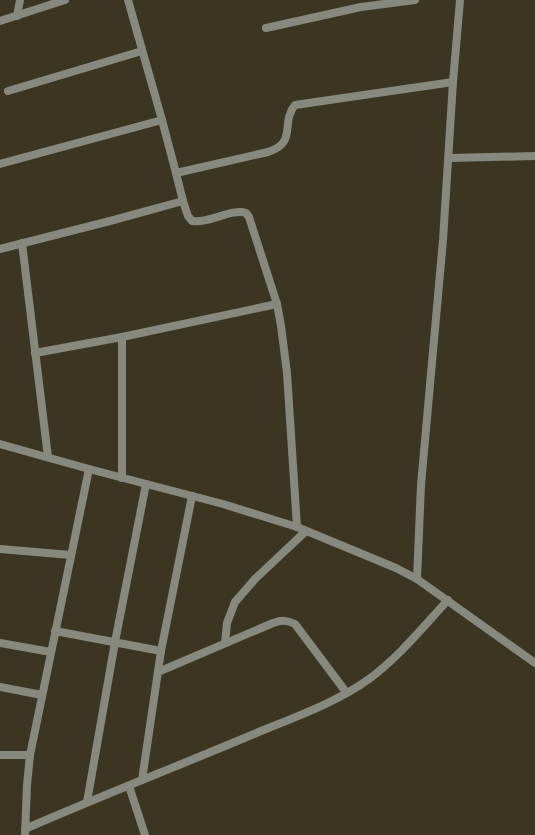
<svg xmlns="http://www.w3.org/2000/svg" width="535" height="835" font-family="Quicksand,sans-serif">
<rect width="100%" height="100%" fill="#3c3522"/>
<g fill="none" stroke-linecap="round" stroke-linejoin="round">
<g stroke="#87887e" stroke-width="8">
<path d="M128 0 162 120"/>
<path d="M460 0 453 82 443 240 421 485 417 579 535 663"/>
<path d="M17 16 20 0"/>
<path d="M0 21 65 0"/>
<path d="M266 28 361 7 415 0"/>
<path d="M8 91 142 51"/>
<path d="M449 158 535 156"/>
<path d="M0 164 162 120 176 173 268 152C298 142 280 123 295 105L453 82"/>
<path d="M183 201 188 216 192 221C208 224 232 208 246 213L249 217 277 304 281 326 287 373 297 527"/>
<path d="M22 243 48 457"/>
<path d="M0 249 110 221 183 201 176 173"/>
<path d="M35 353 122 337 277 304"/>
<path d="M0 444 89 469 223 504 297 527 396 568 417 579"/>
<path d="M122 478V337"/>
<path d="M0 549 71 555"/>
<path d="M55 631 161 651"/>
<path d="M0 643 51 652"/>
<path d="M225 643 227 623 235 602 256 578 306 531"/>
<path d="M158 672 273 623C282 620 287 620 295 624L346 692"/>
<path d="M0 687 42 695"/>
<path d="M0 755H30"/>
<path d="M142 780 161 651 192 496"/>
<path d="M129 786 145 835"/>
<path d="M87 802 115 642 146 484"/>
<path d="M25 829C101 796 178 766 254 734 292 718 336 703 369 679 399 657 423 627 448 600"/>
<path d="M25 835 27 785 30 755 89 469"/>
</g>
</g>
</svg>
